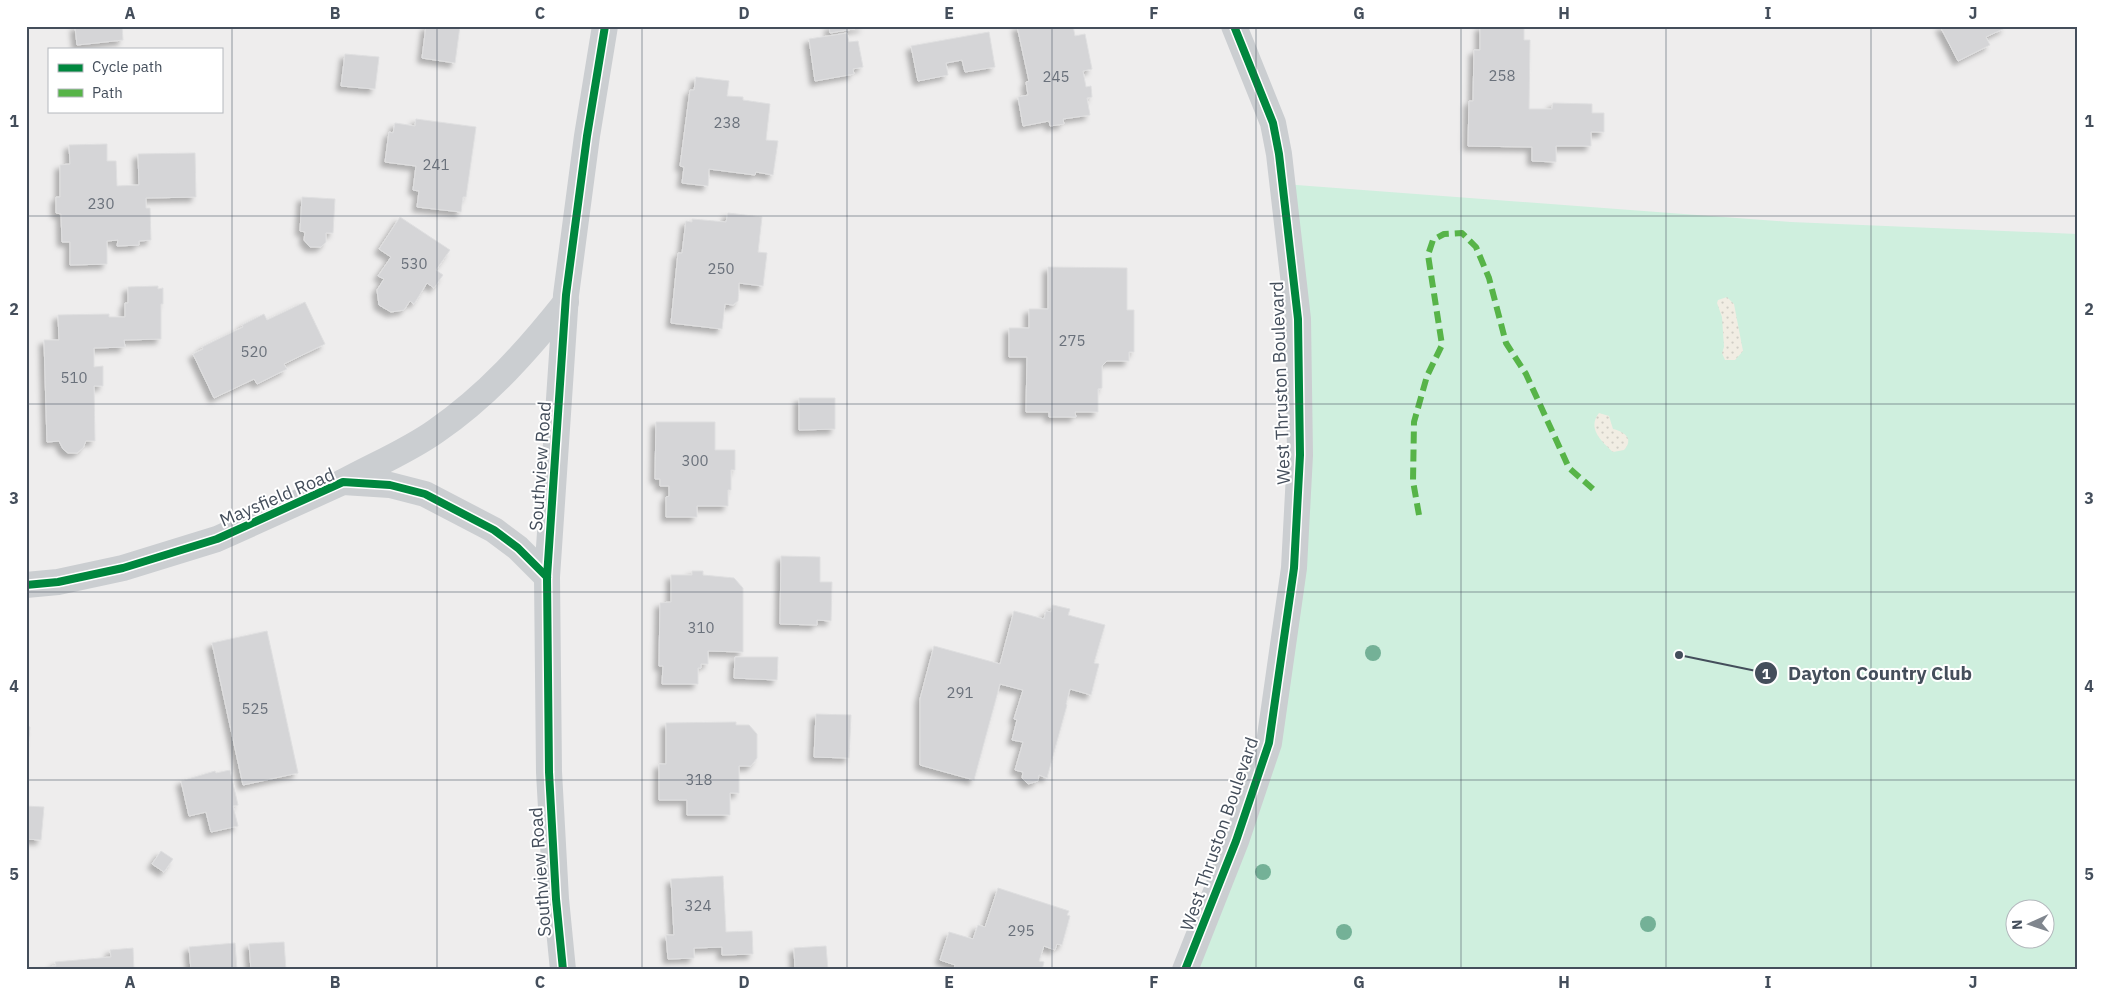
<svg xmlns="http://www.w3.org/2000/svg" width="2103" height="996" font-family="'IBM Plex Sans',sans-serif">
<defs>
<pattern id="sand-dots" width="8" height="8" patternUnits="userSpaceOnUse" patternTransform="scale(1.25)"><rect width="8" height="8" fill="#f1ede3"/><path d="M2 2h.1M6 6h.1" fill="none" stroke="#d0cdc5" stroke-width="1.8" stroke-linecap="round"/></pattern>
<filter id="shadow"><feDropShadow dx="-4.5" dy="4.5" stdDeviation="2.5" flood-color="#0004"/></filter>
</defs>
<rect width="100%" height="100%" fill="#eeeded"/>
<path fill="#cfefde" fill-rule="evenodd" d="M1283 184 1791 222 2077 234V970H1185L1236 841 1294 568ZM2016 908H2046V938H2016Z"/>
<g fill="url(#sand-dots)">
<path d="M1727 297 1734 304 1743 351 1735 360H1725L1722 353 1724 347 1722 317 1717 303 1718 300Z"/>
<path d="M1599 413 1609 416 1613 429C1625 432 1634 439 1624 450L1613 452C1601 441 1587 428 1599 413Z"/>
</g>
<g fill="#d5d5d7" stroke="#dfdfe0" filter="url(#shadow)">
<path d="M75 26H122L123 40 77 45Z"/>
<path d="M426 26H460L455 63 422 58Z"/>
<path d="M829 26H864V27L830 33Z"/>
<path d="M1017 26H1073L1075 36 1085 34 1092 69 1083 71 1086 87 1091 86 1092 97 1087 98 1090 115 1063 119 1064 124 1050 126 1049 121 1023 126 1018 97 1028 95 1026 82 1029 81Z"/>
<path d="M1480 26 1524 27V40H1530L1529 109H1552L1553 103 1592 104V113H1604V132H1591V146H1556V162L1532 161V147L1468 146 1469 101H1473L1474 50H1480Z"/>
<path d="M1940 26H2005V28L1986 37 1990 45 1958 61Z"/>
<path d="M989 32 995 67 965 72 962 60 946 63 948 75 918 81 911 46Z"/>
<path d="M847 33 849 42 858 41 863 67 853 69 854 74 815 81 809 39Z"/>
<path d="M345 54 379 57 375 89 341 86Z"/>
<path d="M696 77 729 81 727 96 743 97V100L770 104 766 140 778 141 773 175 756 172 755 175 709 169 708 186 682 183 684 167 680 166 690 90H694Z"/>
<path d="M416 119 476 127 466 197H463L461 212 417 207 419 191 413 190 416 166 385 162 389 132 393 133 395 123 415 126Z"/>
<path d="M107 144V161H116L117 186 139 185 138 154 195 153 196 197 146 198V208H150L151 240 139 241V245L117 246 118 240 107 241V264L70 265V242H62L61 214 56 213V197H60V165L70 164 69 145Z"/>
<path d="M302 197 335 199 333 233H326V242L321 247H310L304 240 305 232 300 231Z"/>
<path d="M728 213 762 217 758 252 767 253 763 286 739 283 738 301 733 305 725 304 722 329 671 323 678 253H682L686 221 692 222V219L726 222Z"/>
<path d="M400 217 450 250 436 270 443 275 434 288 427 283 414 304 410 301 404 310 391 312 379 305 377 290 384 279 378 276 391 257 379 249Z"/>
<path d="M1048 267 1127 268V310H1134V352H1129V361H1107L1102 366V388L1098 389V412H1075L1076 417H1049V412H1026L1027 357H1009V328H1029V309H1048Z"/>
<path d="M158 286V289L163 288V304H161V339L124 340 125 347 94 348V367L103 366V386H94L95 441H86L83 448 77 453H68L63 449 59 441 47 442 44 340H59L58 315 109 314V317H125V303H128V287Z"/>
<path d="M305 302 325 344 284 364 287 369 257 384 254 379 214 398 193 354 203 349 202 347 243 327 242 325 264 314 267 320Z"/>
<path d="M799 398H835V429L799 430Z"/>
<path d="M656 422H715V450H735V470H731V490H728V506H697V517H666V497L669 496V486H660V479H655Z"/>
<path d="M781 556 820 557V582H832L831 621 817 620V625L780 624Z"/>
<path d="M692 571H703V575L734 578 743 588V652L708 651V664H701V668H698V684H662L663 666H659L660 603 671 602V575H692Z"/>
<path d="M1053 605 1070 609 1068 615 1105 625 1094 663 1099 664 1091 695 1070 689 1066 704 1067 705 1047 778 1039 775 1038 781 1028 784 1022 778 1023 772 1015 770 1023 742 1012 740 1017 720 1014 719 1023 690 1000 684 974 780 920 765V699L934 646 1000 664 1014 611 1044 619 1046 611 1051 612Z"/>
<path d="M267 631 298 773 243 785 212 643Z"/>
<path d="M735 657H778L777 680 734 678Z"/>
<path d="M816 714 851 715 849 758 814 757Z"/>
<path d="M736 722V725H749L757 734V758L751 766H739V793H730V815H687V800H659V764H666V723Z"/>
<path d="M26 726 30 727 26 769Z"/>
<path d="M230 770 238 805 233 806 238 826 211 832 206 812 189 816 181 781 215 771 216 773Z"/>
<path d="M26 806 44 807 41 840 26 839Z"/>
<path d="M161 851 173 859 164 872 152 864Z"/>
<path d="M723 876 726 932 752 931 753 954 722 955V947L694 948V958L668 959 666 935H674L671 879Z"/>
<path d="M998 888 1069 911 1067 915 1070 916 1062 945 1057 944 1055 950 1044 946 1039 961 1044 962 1042 970H954L955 965 940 960 949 932 973 939 978 925 985 927Z"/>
<path d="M284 942 286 970H251L249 944Z"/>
<path d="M235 943 237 970H191L189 947Z"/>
<path d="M826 946 828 970H795L794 948Z"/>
<path d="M133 948 134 970H39V968L56 966 55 962 111 957 110 950Z"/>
</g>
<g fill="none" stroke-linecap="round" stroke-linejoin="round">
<g stroke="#cbced1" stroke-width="26">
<path d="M343 482C374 465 408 451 436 431 488 395 527 351 566 302"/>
<path d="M26 585 58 582 123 568 217 539 343 482 390 485 425 494 494 530 518 548 547 577"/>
<path d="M563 970 556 899 549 772 547 577 566 295 587 136 605 26"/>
<path d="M1185 970 1236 841 1269 743 1294 568 1300 455 1298 319 1279 154 1273 123 1234 26"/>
</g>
<path stroke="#57b448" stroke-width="6" stroke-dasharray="12 6" stroke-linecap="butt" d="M1419 515 1413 481 1414 422 1427 376 1442 345 1428 255 1433 240 1444 234 1462 233 1476 247 1489 278 1506 343 1526 374 1569 468 1593 489"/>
<defs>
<g id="cycleway">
<path d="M26 585 58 582 123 568 217 539 343 482 390 485 425 494 494 530 518 548 547 577"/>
<path d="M563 970 556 899 549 772 547 577 566 295 587 136 605 26"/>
<path d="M1185 970 1236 841 1269 743 1294 568 1300 455 1298 319 1279 154 1273 123 1234 26"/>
</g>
</defs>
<use href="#cycleway" stroke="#fff" stroke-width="11"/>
<use href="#cycleway" stroke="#00873e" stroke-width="8"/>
</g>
<g fill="#74b197">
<circle cx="1373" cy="653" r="8"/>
<circle cx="1263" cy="872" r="8"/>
<circle cx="1648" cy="924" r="8"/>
<circle cx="1344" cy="932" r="8"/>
</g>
<path fill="none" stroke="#444e5b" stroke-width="1" stroke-opacity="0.55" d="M232 26V970M437 26V970M642 26V970M847 26V970M1052 26V970M1256 26V970M1461 26V970M1666 26V970M1871 26V970M26 216H2077M26 404H2077M26 592H2077M26 780H2077"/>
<g text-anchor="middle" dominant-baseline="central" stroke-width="4" stroke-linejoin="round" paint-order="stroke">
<g font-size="15" fill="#6a717b">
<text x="1502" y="75">258</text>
<text x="1056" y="76">245</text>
<text x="727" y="122">238</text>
<text x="436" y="164">241</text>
<text x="101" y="203">230</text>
<text x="414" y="263">530</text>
<text x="721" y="268">250</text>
<text x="1072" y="340">275</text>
<text x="254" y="351">520</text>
<text x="74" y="377">510</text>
<text x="695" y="460">300</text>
<text x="701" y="627">310</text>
<text x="960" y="692">291</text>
<text x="255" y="708">525</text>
<text x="699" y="779">318</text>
<text x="698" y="905">324</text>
<text x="1021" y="930">295</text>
</g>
<g font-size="18" fill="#444e5b" stroke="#fff">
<text transform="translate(1280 383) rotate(-92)">West Thruston Boulevard</text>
<text transform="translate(540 466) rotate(-86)">Southview Road</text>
<text transform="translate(277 497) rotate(-23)">Maysfield Road</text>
<text transform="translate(1219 834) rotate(-71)">West Thruston Boulevard</text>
<text transform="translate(540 872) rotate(-94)">Southview Road</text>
</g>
</g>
<path fill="none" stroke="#444e5b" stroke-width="2" d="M1679 655L1766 673"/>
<g fill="#444e5b" stroke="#fff" stroke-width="2">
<circle cx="1679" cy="655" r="5"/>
<circle cx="1766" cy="673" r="12"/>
</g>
<g font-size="15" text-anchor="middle" font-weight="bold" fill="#fff">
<text x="1766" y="679">1</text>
</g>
<g font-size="19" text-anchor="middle" font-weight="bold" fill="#444e5b" stroke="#fff" stroke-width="4" stroke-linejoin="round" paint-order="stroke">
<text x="1880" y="680">Dayton Country Club</text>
</g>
<rect width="2103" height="996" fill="none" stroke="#ffffff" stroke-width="55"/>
<rect x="48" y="48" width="175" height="65" fill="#ffffff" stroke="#b4b8bd"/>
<rect x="58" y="64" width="25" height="8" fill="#00873e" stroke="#b4b8bd"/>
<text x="92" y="72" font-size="15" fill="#444e5b">Cycle path</text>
<rect x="58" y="89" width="25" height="8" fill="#57b448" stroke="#b4b8bd"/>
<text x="92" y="98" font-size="15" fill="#444e5b">Path</text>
<g transform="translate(2030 924) rotate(267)"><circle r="24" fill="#ffffff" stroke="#b4b8bd"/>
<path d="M0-4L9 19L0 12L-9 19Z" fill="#80868e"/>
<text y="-8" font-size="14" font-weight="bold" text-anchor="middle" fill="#444e5b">N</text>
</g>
<rect x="28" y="28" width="2048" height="940" fill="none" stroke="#444e5b" stroke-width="2"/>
<g font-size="16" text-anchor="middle" font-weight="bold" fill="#444e5b">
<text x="130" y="19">A</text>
<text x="335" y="19">B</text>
<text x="540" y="19">C</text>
<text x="744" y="19">D</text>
<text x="949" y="19">E</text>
<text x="1154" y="19">F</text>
<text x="1359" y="19">G</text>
<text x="1564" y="19">H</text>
<text x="1768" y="19">I</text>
<text x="1973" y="19">J</text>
<text x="14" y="127">1</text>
<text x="2089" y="127">1</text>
<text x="14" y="315">2</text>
<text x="2089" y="315">2</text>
<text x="14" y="504">3</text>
<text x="2089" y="504">3</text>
<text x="14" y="692">4</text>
<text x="2089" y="692">4</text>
<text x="14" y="880">5</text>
<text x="2089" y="880">5</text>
<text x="130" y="988">A</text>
<text x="335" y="988">B</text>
<text x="540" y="988">C</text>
<text x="744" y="988">D</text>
<text x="949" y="988">E</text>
<text x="1154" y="988">F</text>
<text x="1359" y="988">G</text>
<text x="1564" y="988">H</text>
<text x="1768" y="988">I</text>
<text x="1973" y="988">J</text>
</g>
</svg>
